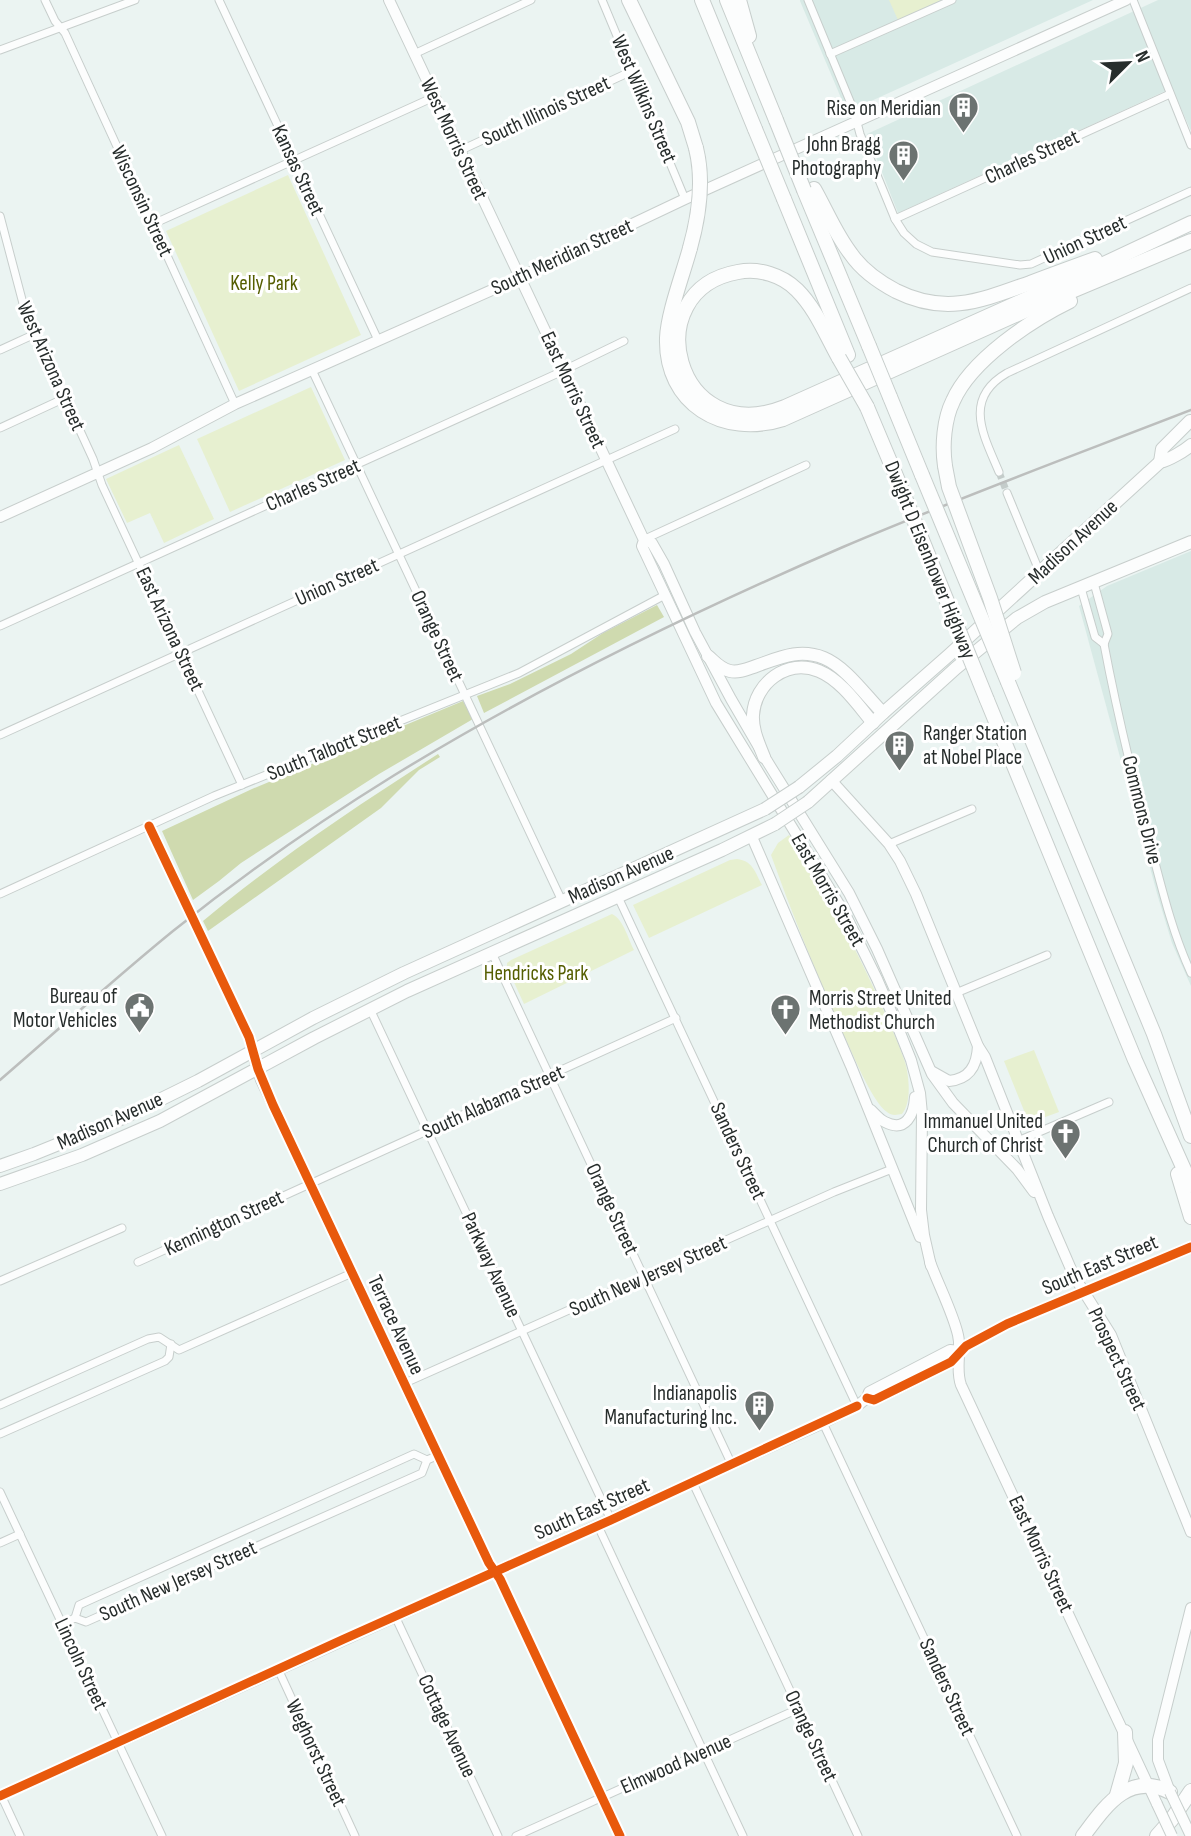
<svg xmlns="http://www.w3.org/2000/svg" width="1191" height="1836" font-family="'Sofia Sans Condensed',sans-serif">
<rect width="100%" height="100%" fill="#ebf4f2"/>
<g fill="#d8eae6">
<path d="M1093 0 847 112 800 1V0Z"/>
<path d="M1158 0H1191V131L1172 88 898 213 867 134Z"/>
<path d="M1191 551V986L1172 943 1158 897 1079 606 1107 586Z"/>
</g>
<g fill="#e7f0d0">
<path d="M889 0H941L898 20Z"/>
<path d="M288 175 361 335 239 391 166 231Z"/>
<path d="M311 387 345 460 230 512 197 439Z"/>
<path d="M179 445 214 519 164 543 150 513 127 523 106 479Z"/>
<path d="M789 835C823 889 854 943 880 1002 888 1021 898 1041 905 1062 909 1076 912 1102 902 1114 896 1115 892 1116 887 1112 874 1103 859 1068 852 1053 822 988 795 922 771 855L778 843Z"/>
<path d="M737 859C753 861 755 872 762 885L649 938 633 905 730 860Z"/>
<path d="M612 914C624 920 628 939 634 950L524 1004 507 967V963L511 960Z"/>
<path d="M1034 1050 1059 1112 1029 1123 1004 1061Z"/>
</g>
<g fill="#cfdaaf">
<path d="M657 605 664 617 484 713 477 696 510 684 571 654 603 633Z"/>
<path d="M463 701 473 719 379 774 241 863 219 881 193 900 162 831 252 789Z"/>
<path d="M438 754 440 757 419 770 381 808 208 931 203 921C277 859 357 806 438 754Z"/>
</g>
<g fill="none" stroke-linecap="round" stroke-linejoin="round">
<path stroke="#c4ccca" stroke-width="7" stroke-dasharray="7 3.5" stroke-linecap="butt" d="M999 472 1007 493"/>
<defs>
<g id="street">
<path d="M45 0 55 21 65 33 235 404"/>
<path d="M219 0 378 340"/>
<path d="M602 0 685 199"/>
<path d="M808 0 854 111 860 134 895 219 904 233 916 244 932 252 1020 265 1031 264 1191 191"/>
<path d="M1133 0 1191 145"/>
<path d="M0 50 135 0"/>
<path d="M414 54 531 0"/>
<path d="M830 54 952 0"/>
<path d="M459 151 632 71"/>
<path d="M0 216 25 311 93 459 102 485 242 785"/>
<path d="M895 219 1170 94"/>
<path d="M153 224 434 97"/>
<path d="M0 350 35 334"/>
<path d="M312 370 562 901"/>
<path d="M0 428 65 398"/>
<path d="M999 472C984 436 962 399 1007 373L1191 288"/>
<path d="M1007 493 1040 573"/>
<path d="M645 539 806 465"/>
<path d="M1094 583 1108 634 1104 644"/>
<path d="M1081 588 1095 637 1104 644"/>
<path d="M0 626 554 375 624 341"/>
<path d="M1104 644C1117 713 1134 783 1152 851 1163 893 1173 934 1191 973"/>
<path d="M0 735 675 429"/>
<path d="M149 826 249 1037 252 1051"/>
<path d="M889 844 972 809"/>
<path d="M0 894 214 796 519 673 665 595"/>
<path d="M618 897 857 1406"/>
<path d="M492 953 732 1465"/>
<path d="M956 993 1047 955"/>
<path d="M370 1009 611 1520"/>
<path d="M1018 1141 1109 1102"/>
<path d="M138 1262C317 1180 497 1101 676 1018"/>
<path d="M0 1281 122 1228"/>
<path d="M405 1383 834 1192 892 1169"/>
<path d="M0 1405 148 1339 159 1337 179 1350 352 1273"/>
<path d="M823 1423 1017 1836"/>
<path d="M0 1434 165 1361 169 1357 171 1344"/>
<path d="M693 1483 858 1836"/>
<path d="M0 1492 162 1836"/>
<path d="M598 1526 743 1836"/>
<path d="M0 1543 20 1534"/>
<path d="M495 1572 500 1579 620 1836"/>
<path d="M395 1616 498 1836"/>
<path d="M75 1618 79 1605 414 1454 427 1460"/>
<path d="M62 1624 75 1618 86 1622 422 1473 427 1460 439 1455"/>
<path d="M278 1669 355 1836"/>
<path d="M1 1795 20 1836"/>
<path d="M516 1836 798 1709"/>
</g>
<g id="secondary">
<path d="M389 0 644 540 642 546 716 703 845 914 877 979 897 1025 911 1060 920 1093 922 1114 921 1210 924 1235 931 1266"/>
<path d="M0 517 152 448 235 404 510 282 685 199 1126 0"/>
<path d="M644 540 652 543 664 564 695 632 731 699 767 761 849 893 877 949 932 1074 953 1103 1017 1169 1034 1192"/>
<path d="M831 780 889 844 900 861 916 894 978 1046 985 1057 1048 1216 1074 1276 1111 1335 1191 1532"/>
<path d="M752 837 851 1066 920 1237"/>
<path d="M252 1051 261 1080 273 1105 489 1563 495 1572"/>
<path d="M933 1072 949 1081C970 1079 977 1065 978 1046"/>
<path d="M871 1110C875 1114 880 1120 885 1122 906 1133 914 1114 915 1097"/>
<path d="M930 1262C938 1284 953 1313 958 1335 962 1352 955 1368 961 1385L1157 1804"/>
<path d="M867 1398 874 1400 951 1362 966 1346 1007 1324 1191 1247"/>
<path d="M1170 1792 1158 1760V1740L1191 1608"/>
<path d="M0 1796 823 1423 857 1406 867 1398 869 1392 950 1350 960 1351"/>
</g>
<g id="primary">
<path d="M1160 462 1162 449 1190 421"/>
<path d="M708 656C715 662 720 669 730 671 739 673 747 669 756 666 779 658 799 648 824 658 846 667 866 696 883 713"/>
<path d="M764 757C759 744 752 730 753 715 755 683 787 658 819 671 841 680 858 705 873 723"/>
<path d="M799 787 837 756 883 713 949 655 1160 462C1169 460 1184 451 1191 445"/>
<path d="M808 802 956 668 1017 618 1045 602 1191 542"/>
<path d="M0 1166 34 1154 123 1118 198 1081 313 1018 404 973 765 809"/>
<path d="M0 1184 82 1155 160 1121 314 1038 407 991 722 850 775 824"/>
</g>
<g id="highway">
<path d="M629 0 688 122 696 148"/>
<path d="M702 0 755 129"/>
<path d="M727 0 776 120"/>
<path d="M739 0 749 36"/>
<path d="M814 189C826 210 836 235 851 254 862 270 879 282 896 291 946 316 982 300 1030 283 1051 275 1073 267 1095 259"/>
<path d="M804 190 869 346"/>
<path d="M784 199 848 355"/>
<path d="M690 248C683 274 668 313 667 338 665 404 723 438 783 419L1031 308 1191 241"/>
<path d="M839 358C826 335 816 309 797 290 782 275 759 268 738 272 635 290 675 451 785 407L1091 270 1191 223"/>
<path d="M890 397 922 475"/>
<path d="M867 407 899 483"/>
<path d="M945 466C942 446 944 419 953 401 971 360 1031 320 1070 301"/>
<path d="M1008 682 1154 1034 1191 1136"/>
<path d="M987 700 1135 1060 1191 1185"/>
<path d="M1178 1174 1191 1217"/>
<path d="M1117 1795 1126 1763 1125 1732"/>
<path d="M1083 1836C1105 1807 1128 1771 1170 1792"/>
<path d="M1157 1836 1172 1819 1191 1791"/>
</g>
</defs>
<use href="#street" stroke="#c7cecc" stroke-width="9"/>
<use href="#secondary" stroke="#c7cecc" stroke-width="12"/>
<use href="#primary" stroke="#c7cecc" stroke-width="14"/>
<use href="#highway" stroke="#c7cecc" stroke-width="16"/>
<use href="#street" stroke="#fcfdfd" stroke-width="7"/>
<use href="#secondary" stroke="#fcfdfd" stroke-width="10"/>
<use href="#primary" stroke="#fcfdfd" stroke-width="12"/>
<use href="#highway" stroke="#fcfdfd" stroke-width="14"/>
<path stroke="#bcbebd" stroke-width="2.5" d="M0 1080C58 1030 114 979 173 931 243 875 317 823 393 776 536 688 690 613 843 547 958 498 1075 455 1191 410"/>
<defs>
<g id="secondary-bridge">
<path d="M1170 1792 1191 1836"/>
<path d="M1157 1804 1172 1836"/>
</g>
<g id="primary-bridge">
<path d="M765 809 799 787"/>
<path d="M775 824 808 802"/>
</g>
<g id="highway-bridge">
<path d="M776 120 804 190"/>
<path d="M755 129 784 199"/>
<path d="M690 248C699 216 704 180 696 148"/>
<path d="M869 346 890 397"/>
<path d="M839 358 867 407"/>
<path d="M945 466 949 487 990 598 1014 673"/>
<path d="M922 475 1008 682"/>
<path d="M899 483 987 700"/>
</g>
</defs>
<use href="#secondary-bridge" stroke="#c7cecc" stroke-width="12" stroke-linecap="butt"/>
<use href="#primary-bridge" stroke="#c7cecc" stroke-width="14" stroke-linecap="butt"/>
<use href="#highway-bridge" stroke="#c7cecc" stroke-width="16" stroke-linecap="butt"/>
<use href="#secondary-bridge" stroke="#fcfdfd" stroke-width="10"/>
<use href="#primary-bridge" stroke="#fcfdfd" stroke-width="12"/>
<use href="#highway-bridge" stroke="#fcfdfd" stroke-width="14"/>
<defs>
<g id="cycleway">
<path d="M149 826 249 1037 258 1069 273 1105 489 1563 500 1579 620 1836"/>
<path d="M867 1398 874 1400 951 1362 966 1346 1007 1324 1191 1247"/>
<path d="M0 1796 344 1639 611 1520 857 1406"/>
</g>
</defs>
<use href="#cycleway" stroke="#fff" stroke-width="13"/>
<use href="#cycleway" stroke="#e8590c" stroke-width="9"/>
</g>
<defs>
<symbol id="building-pin" viewBox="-11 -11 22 30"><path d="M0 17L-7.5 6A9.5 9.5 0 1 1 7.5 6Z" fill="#6c7371" stroke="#fff"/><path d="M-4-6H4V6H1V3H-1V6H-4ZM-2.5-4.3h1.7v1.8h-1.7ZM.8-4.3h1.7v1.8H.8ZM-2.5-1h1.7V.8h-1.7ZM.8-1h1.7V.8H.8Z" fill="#fff"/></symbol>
<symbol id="civic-pin" viewBox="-11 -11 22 30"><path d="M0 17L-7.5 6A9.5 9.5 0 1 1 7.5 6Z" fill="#6c7371" stroke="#fff"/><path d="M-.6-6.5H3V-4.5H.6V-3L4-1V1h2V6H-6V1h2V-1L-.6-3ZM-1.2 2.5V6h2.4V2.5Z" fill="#fff"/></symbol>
<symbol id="church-pin" viewBox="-11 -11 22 30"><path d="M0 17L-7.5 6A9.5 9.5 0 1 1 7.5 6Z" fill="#6c7371" stroke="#fff"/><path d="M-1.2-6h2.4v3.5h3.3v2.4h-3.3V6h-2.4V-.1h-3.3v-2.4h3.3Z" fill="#fff"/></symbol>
</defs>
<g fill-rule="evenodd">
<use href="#building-pin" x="946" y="90" width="35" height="47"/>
<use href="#building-pin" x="886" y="138" width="35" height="47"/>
<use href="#building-pin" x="882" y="728" width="35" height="47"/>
<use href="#civic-pin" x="122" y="990" width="35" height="47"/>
<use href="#church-pin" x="768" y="992" width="35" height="47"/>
<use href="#church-pin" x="1048" y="1116" width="35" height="47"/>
<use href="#building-pin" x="742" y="1388" width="35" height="47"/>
</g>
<g text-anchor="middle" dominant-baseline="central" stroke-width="6" stroke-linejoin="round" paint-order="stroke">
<g font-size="21" fill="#272d2c" stroke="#fff">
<text transform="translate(644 99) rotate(67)">West Wilkins Street</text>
<text transform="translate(546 111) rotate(-25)">South Illinois Street</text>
<text transform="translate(454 139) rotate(65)">West Morris Street</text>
<text transform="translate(1032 157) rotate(-25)">Charles Street</text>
<text transform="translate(298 170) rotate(65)">Kansas Street</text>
<text transform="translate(142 201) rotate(65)">Wisconsin Street</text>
<text transform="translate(1085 240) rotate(-25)">Union Street</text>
<text transform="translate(562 257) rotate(-25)">South Meridian Street</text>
<text transform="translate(51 366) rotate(66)">West Arizona Street</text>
<text transform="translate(573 390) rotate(65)">East Morris Street</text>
<text transform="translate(313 485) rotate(-24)">Charles Street</text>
<text transform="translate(1073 542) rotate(-43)">Madison Avenue</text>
<text transform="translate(930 560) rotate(68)">Dwight D Eisenhower Highway</text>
<text transform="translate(337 582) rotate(-24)">Union Street</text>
<text transform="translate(170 629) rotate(65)">East Arizona Street</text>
<text transform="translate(437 636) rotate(65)">Orange Street</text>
<text transform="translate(334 748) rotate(-22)">South Talbott Street</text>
<text transform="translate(1142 810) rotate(76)">Commons Drive</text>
<text transform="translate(621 875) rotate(-24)">Madison Avenue</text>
<text transform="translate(828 890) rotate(60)">East Morris Street</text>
<text transform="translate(493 1102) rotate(-24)">South Alabama Street</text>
<text transform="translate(110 1121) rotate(-24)">Madison Avenue</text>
<text transform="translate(738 1151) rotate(65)">Sanders Street</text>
<text transform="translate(612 1209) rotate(65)">Orange Street</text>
<text transform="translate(224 1223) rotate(-25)">Kennington Street</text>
<text transform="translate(491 1265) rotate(65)">Parkway Avenue</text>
<text transform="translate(1100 1265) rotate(-23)">South East Street</text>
<text transform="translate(648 1276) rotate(-24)">South New Jersey Street</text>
<text transform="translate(396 1325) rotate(65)">Terrace Avenue</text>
<text transform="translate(1117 1359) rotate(65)">Prospect Street</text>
<text transform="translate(592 1509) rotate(-24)">South East Street</text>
<text transform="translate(1041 1554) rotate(65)">East Morris Street</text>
<text transform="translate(178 1581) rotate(-24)">South New Jersey Street</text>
<text transform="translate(81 1664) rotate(65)">Lincoln Street</text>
<text transform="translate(947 1687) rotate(65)">Sanders Street</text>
<text transform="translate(447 1726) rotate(65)">Cottage Avenue</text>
<text transform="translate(811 1736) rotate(65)">Orange Street</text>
<text transform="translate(316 1753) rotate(65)">Weghorst Street</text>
<text transform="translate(676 1764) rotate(-24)">Elmwood Avenue</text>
</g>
<g font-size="21" fill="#272d2c" stroke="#fff" text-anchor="end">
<text x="941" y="108">Rise on Meridian</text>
<text x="881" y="144">John Bragg<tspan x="881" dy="24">Photography</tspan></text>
<text x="923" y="733" text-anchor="start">Ranger Station<tspan x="923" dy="24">at Nobel Place</tspan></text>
<text x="117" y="996">Bureau of<tspan x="117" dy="24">Motor Vehicles</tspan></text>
<text x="809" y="998" text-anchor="start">Morris Street United<tspan x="809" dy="24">Methodist Church</tspan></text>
<text x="1043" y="1121">Immanuel United<tspan x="1043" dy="24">Church of Christ</tspan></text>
<text x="737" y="1393">Indianapolis<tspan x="737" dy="24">Manufacturing Inc.</tspan></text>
</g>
<g font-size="21" fill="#555e01" stroke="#fff">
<text x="264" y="283">Kelly Park</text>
<text x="536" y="973">Hendricks Park</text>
</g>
</g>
<g transform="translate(1128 63) rotate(66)" stroke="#ffffff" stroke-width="5" paint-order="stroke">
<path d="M0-5L12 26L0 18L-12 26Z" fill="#272d2c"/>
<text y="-10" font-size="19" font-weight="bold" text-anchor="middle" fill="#272d2c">N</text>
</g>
</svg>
